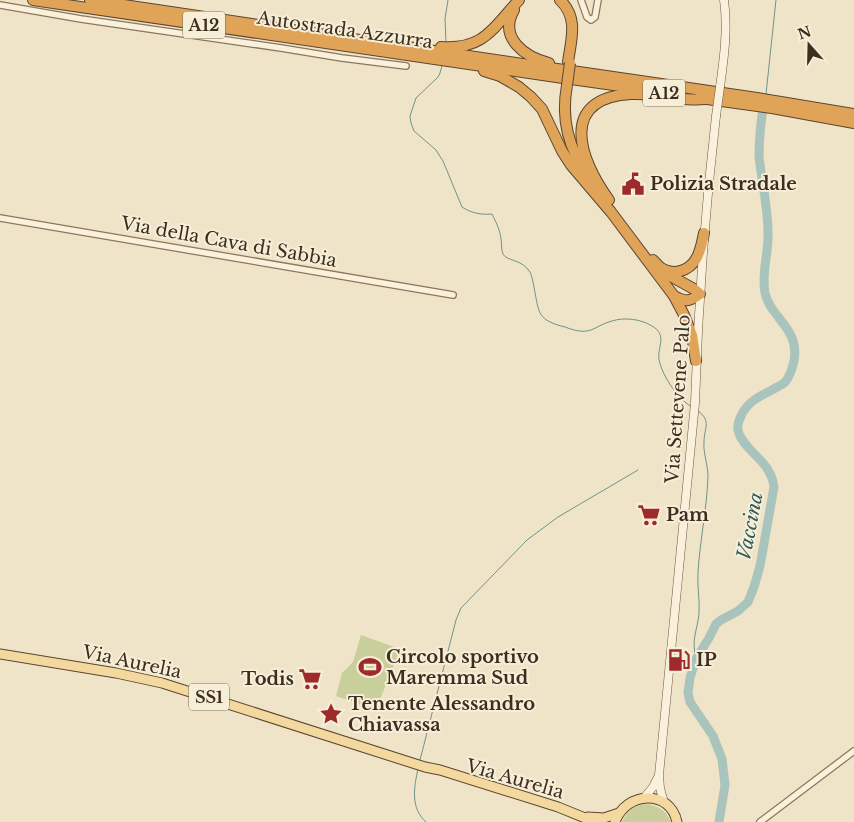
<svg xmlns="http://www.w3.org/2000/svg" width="854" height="822" font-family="'Libre Baskerville',serif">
<rect width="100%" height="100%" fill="#f0e4c8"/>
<g fill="#c9cf9b">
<path d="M361 635 400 649 376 710 336 696 342 673 353 662Z"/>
<path d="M648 804C659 807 667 811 671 822H622C627 810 635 805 648 804Z"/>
</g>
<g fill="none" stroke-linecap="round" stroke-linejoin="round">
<g stroke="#6f938a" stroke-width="1">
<path d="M446 42 445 19 448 0"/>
<path d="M442 66 440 73 438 77 416 98 410 116 411 123 414 131 436 150 443 161 462 207C471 213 481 215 492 214 496 222 500 230 501 239 502 244 501 250 503 254 506 261 522 259 530 272 532 276 533 282 534 287 539 313 537 320 565 327 573 330 582 333 591 330 598 327 604 323 612 321 624 317 641 319 652 326 668 335 657 347 659 360 663 377 676 396 690 406"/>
<path d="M766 94 776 0"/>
<path d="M696 659C691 639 697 632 699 614 700 600 697 586 698 572 700 540 707 508 708 476 708 465 703 453 704 442 704 428 712 421 698 411"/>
<path d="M420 760 456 620 461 608 527 540 558 517 638 470"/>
<path d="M418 769C414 787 410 808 426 822"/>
</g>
<path stroke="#a9c4bc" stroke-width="9" d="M719 822 725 785 722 759 713 736 690 702 688 693 690 678 696 659 709 638 716 624 721 620 738 611 748 602 754 587 760 566 774 487C773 478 769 470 763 463 755 454 740 442 738 430 737 425 739 420 741 416 747 402 760 396 772 390 777 387 782 385 785 382 791 376 792 368 794 361 800 328 771 319 765 293 761 273 769 253 768 233 768 208 762 182 759 157 759 138 761 120 764 101"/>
<defs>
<g id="street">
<path d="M581 0 587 17 591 20 595 17 598 0"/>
<path d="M0 5 81 19 281 48 342 58 406 66"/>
<path d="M0 218 453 295"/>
<path d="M760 822 854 751"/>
</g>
<g id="secondary">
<path d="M720 87C724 58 728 29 724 0"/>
<path d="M644 798 653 787 658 777"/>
<path d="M664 803 660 788 659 775 695 403C698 307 705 211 716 116"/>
</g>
<g id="primary">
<path d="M0 654 116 673 162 683 425 767 440 770 558 807 595 822"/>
<path d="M588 817 604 818 619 813"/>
<path d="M615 822C626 791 670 789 677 822"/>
</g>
<g id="highway">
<path d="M33 0 563 78"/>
<path d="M90 0 564 70"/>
<path d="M560 0C579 18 571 40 568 62"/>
<path d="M514 10C498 38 525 57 549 63"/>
<path d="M441 47C484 50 493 28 519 0"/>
<path d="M484 71 500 76 519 87 531 97 542 109 562 151 571 165 611 212 674 296 684 315 692 335 696 361"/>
<path d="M572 71 757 98 854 114"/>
<path d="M571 79 642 89"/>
<path d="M567 85C561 118 568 149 589 176"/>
<path d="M700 98 772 108 854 123"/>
<path d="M609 200C579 159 558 98 631 94 649 93 667 97 684 99 692 100 700 99 707 99"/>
<path d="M653 260C656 263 658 266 661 268 673 276 689 271 696 259 701 251 702 242 704 233"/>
<path d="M665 273 694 289 700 294C689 302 686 302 674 296"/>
</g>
</defs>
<use href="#street" stroke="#8d765c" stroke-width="8"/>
<use href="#secondary" stroke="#6f573f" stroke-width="9"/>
<use href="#primary" stroke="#5b4430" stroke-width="11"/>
<use href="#highway" stroke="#5b4430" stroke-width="12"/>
<use href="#street" stroke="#faf1dc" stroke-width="5.5"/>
<use href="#secondary" stroke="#faf1dc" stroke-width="8"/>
<use href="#primary" stroke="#f3d9a0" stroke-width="9"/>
<use href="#highway" stroke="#e0a458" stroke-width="10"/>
<defs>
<path id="secondary-bridge" d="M716 116 720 87"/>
<path id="highway-bridge" d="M567 85 570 63"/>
</defs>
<use href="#secondary-bridge" stroke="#6f573f" stroke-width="9" stroke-linecap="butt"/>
<use href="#highway-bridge" stroke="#5b4430" stroke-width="12" stroke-linecap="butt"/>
<use href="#secondary-bridge" stroke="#faf1dc" stroke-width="8"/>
<use href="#highway-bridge" stroke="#e0a458" stroke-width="10"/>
</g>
<defs>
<symbol id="civic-bare" viewBox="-9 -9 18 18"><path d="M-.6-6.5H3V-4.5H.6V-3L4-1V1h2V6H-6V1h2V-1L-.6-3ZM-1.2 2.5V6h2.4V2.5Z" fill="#9e2a2b" stroke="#f7eed8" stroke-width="2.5" paint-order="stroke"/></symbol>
<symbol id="supermarket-bare" viewBox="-9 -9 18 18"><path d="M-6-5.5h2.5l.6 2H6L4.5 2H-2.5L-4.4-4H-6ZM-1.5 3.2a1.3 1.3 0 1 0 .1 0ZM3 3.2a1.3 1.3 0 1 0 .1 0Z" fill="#9e2a2b" stroke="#f7eed8" stroke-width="2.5" paint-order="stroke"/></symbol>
<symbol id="fuel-bare" viewBox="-9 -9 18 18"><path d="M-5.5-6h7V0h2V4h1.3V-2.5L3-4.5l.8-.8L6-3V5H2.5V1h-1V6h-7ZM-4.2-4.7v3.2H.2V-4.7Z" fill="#9e2a2b" stroke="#f7eed8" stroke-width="2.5" paint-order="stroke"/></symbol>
<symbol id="stadium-bare" viewBox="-9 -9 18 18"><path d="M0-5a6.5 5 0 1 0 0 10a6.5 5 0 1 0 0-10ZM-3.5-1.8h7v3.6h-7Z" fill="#9e2a2b" stroke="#f7eed8" stroke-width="2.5" paint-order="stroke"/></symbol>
<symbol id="sight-bare" viewBox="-9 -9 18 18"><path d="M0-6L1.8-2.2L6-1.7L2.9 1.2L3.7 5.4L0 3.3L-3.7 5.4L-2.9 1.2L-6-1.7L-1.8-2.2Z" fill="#9e2a2b" stroke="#f7eed8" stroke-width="2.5" paint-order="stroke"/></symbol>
</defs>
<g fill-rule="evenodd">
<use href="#civic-bare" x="617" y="168" width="32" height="32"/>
<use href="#supermarket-bare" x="633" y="499" width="32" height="32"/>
<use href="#fuel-bare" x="663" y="644" width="32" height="32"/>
<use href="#stadium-bare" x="354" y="651" width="32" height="32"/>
<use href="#supermarket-bare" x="294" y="663" width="32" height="32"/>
<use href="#sight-bare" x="315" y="698" width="32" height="32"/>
</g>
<g text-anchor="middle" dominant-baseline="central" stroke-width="4" stroke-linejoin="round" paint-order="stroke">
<g fill="#f7eed8" stroke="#756857" stroke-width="1">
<rect x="183" y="11.5" width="42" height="27" rx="4"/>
<rect x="643" y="79.5" width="42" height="27" rx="4"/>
<rect x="189" y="683.5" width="40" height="27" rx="4"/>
</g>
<g font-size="16" font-weight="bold" fill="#3d2e20">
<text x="204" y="25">A12</text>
<text x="664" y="93">A12</text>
<text x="209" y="697">SS1</text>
</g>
<g font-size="18" fill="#3d2e20" stroke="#f7eed8">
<text transform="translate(345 30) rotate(8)">Autostrada Azzurra</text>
<text transform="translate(229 242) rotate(10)">Via della Cava di Sabbia</text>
<text transform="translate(678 399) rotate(-86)">Via Settevene Palo</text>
<text transform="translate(132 662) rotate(12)">Via Aurelia</text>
<text transform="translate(515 779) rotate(16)">Via Aurelia</text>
</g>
<g font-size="18" font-weight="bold" fill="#3d2e20" stroke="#f7eed8" text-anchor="start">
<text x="650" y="184">Polizia Stradale</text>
<text x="666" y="515">Pam</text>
<text x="386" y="657">Circolo sportivo<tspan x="386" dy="21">Maremma Sud</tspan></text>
<text x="696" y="660">IP</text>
<text x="294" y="679" text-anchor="end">Todis</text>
<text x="348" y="704">Tenente Alessandro<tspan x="348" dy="21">Chiavassa</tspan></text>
</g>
<g font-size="19" font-style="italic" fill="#2f5d5a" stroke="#f7eed8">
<text transform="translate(750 526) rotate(-79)">Vaccina</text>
</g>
</g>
<g transform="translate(809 45) rotate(340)" stroke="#f7eed8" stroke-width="4" paint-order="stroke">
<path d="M0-4L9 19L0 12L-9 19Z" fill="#3d2e20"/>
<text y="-8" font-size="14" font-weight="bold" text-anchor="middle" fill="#3d2e20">N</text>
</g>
</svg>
